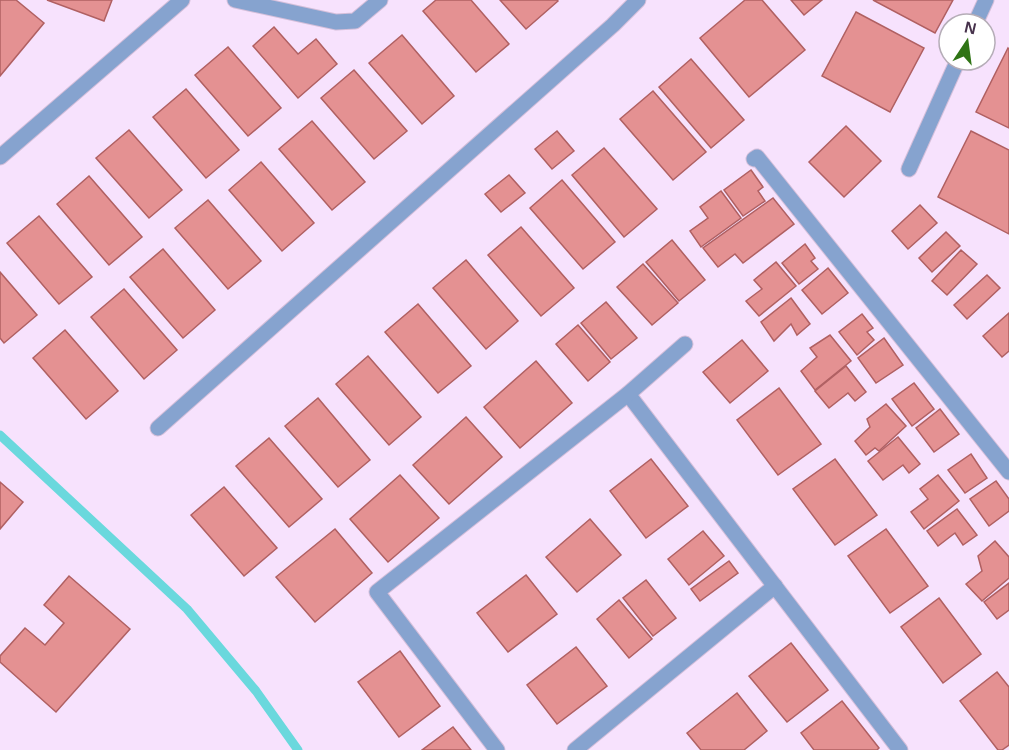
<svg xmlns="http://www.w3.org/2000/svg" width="1009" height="750" font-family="Helvetica,sans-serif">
<rect width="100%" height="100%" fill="#f7e2fd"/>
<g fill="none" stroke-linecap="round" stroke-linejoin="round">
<path stroke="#6ad8dd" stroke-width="9" d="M0 435 187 609 256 691 298 750"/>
</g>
<g fill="#e49192" stroke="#b06062" stroke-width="1.5">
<path d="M0 0H16L44 23 0 76Z"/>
<path d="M47 0H112L104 21Z"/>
<path d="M436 0H471L509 44 476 72 423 11Z"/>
<path d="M500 0H557L558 1 526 29Z"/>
<path d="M745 0H762L805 50 749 97 700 38Z"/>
<path d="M791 0H822L804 15Z"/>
<path d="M873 0H953L935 33Z"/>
<path d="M856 12 924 48 890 112 822 76Z"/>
<path d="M274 27 298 54 316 39 337 64 298 98 253 46Z"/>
<path d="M402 35 454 96 422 124 369 63Z"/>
<path d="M228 47 281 108 248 136 195 75Z"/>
<path d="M1008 48 1009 49V128L976 112Z"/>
<path d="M691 59 744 120 711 148 659 87Z"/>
<path d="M354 70 407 131 374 159 321 98Z"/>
<path d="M186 89 239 150 206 178 153 117Z"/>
<path d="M653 91 706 152 673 180 620 119Z"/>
<path d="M312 121 365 182 332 210 279 149Z"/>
<path d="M846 126 881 161 844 197 809 162Z"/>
<path d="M129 130 182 190 149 218 96 158Z"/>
<path d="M557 131 574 151 552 169 535 149Z"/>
<path d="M971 131 1009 150V234L938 197Z"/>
<path d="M604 148 657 209 624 237 572 175Z"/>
<path d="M261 162 314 223 282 251 229 190Z"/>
<path d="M751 170 763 187 758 191 765 201 743 216 724 190Z"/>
<path d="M509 175 525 193 501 212 485 194Z"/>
<path d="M89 176 142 237 109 265 57 204Z"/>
<path d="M562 180 615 242 583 269 530 208Z"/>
<path d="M721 191 741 218 701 247 690 231 708 218 700 207Z"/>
<path d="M773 198 794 224 743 263 735 254 718 267 703 248Z"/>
<path d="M208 200 261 261 228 289 175 228Z"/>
<path d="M920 205 937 223 908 249 892 231Z"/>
<path d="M39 216 92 277 59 304 7 243Z"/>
<path d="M521 227 574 288 541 316 488 255Z"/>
<path d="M946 232 960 246 932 272 919 258Z"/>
<path d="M672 240 705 280 679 301 646 262Z"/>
<path d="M805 244 815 258 811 261 818 269 799 284 782 263Z"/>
<path d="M163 249 215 310 183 338 130 277Z"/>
<path d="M961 250 977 264 947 295 932 281Z"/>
<path d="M466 260 518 321 486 349 433 288Z"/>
<path d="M776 262 796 286 759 316 746 301 762 289 754 280Z"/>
<path d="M643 264 678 303 652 325 617 287Z"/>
<path d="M828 268 848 293 822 314 802 290Z"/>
<path d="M0 272 37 315 4 343 0 338Z"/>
<path d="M987 275 1000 288 967 319 954 305Z"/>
<path d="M124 289 177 350 144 379 91 317Z"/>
<path d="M791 298 810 324 797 335 791 324 774 341 761 322Z"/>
<path d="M606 302 637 338 611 359 581 323Z"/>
<path d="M418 304 471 366 438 393 385 332Z"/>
<path d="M1009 313V351L1002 357 983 336Z"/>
<path d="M862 314 873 328 867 332 874 340 857 355 839 332Z"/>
<path d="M578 325 610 362 588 381 556 344Z"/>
<path d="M65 330 118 391 86 419 33 358Z"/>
<path d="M830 335 851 361 815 390 801 371 817 357 810 348Z"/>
<path d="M884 338 903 365 876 383 858 358Z"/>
<path d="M742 340 768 371 730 403 703 372Z"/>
<path d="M368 356 421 417 389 445 336 384Z"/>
<path d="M536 361 572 403 520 448 484 407Z"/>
<path d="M846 366 866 392 855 401 848 393 829 408 815 391Z"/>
<path d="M914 383 934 409 912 426 892 399Z"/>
<path d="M779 388 821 444 778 475 737 420Z"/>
<path d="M318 398 370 460 338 487 285 426Z"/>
<path d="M886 404 906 426 879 451 875 448 866 455 855 441 870 427 867 419Z"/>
<path d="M940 409 959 434 934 452 916 428Z"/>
<path d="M466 417 502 457 449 504 413 465Z"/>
<path d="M898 437 920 464 909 473 903 465 883 480 868 461Z"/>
<path d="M269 438 322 499 289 527 236 466Z"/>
<path d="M971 454 987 478 965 493 948 470Z"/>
<path d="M651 459 688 506 646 538 610 491Z"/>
<path d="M835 459 877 515 835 545 793 489Z"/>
<path d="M400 475 439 518 388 562 350 519Z"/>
<path d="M938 475 959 501 924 529 911 512 928 499 920 489Z"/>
<path d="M996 481 1009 499V511L989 526 970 499Z"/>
<path d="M0 482 23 502 0 529Z"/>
<path d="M224 487 277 548 244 576 191 515Z"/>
<path d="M957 509 977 535 963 545 955 533 938 546 927 531Z"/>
<path d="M590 519 621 555 577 592 546 557Z"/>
<path d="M335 529 372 573 315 622 276 577Z"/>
<path d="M886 529 928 586 890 613 848 556Z"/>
<path d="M703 531 724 556 689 585 668 559Z"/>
<path d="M995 541 1009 557V578L982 601 966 584 982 571 978 556Z"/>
<path d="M729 561 738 573 700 601 691 589Z"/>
<path d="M526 575 557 614 508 652 477 613Z"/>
<path d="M69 576 130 629 56 712 0 662V656L25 628 45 645 64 623 44 605Z"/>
<path d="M646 580 676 618 653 636 623 598Z"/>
<path d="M1009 583V610L997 619 984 602Z"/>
<path d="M939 598 981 654 943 683 901 627Z"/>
<path d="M619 600 652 639 629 658 597 619Z"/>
<path d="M791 643 828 690 787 722 749 676Z"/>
<path d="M576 647 607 686 557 724 527 685Z"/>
<path d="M400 651 440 706 399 737 358 682Z"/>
<path d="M997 672 1009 687V745L1002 750H998L960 701Z"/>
<path d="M737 693 767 731 744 750H701L687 733Z"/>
<path d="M842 701 879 748 877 750H814L801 733Z"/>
<path d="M453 727 471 750H422Z"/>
</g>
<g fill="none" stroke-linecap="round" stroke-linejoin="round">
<defs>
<g id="minor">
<path d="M235 0 336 22 355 21 380 0"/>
<path d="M975 24 986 0"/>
<path d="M0 157 182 0"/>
<path d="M754 159 757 157 1009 472"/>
<path d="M909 169 958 60"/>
<path d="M628 394 900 750"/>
<path d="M158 428 613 25 638 0"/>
<path d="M497 750 377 592 628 394 685 344"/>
<path d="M575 750 775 586"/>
</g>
</defs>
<use href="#minor" stroke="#d4bfda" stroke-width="17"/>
<use href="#minor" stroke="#86a3cf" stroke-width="15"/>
</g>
<g transform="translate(967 42) rotate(13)"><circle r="28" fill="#ffffff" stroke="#b5adb7" stroke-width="1.5"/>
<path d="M0-4.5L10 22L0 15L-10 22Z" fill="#2f7415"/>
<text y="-9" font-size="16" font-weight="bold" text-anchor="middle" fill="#47324c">N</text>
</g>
</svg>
